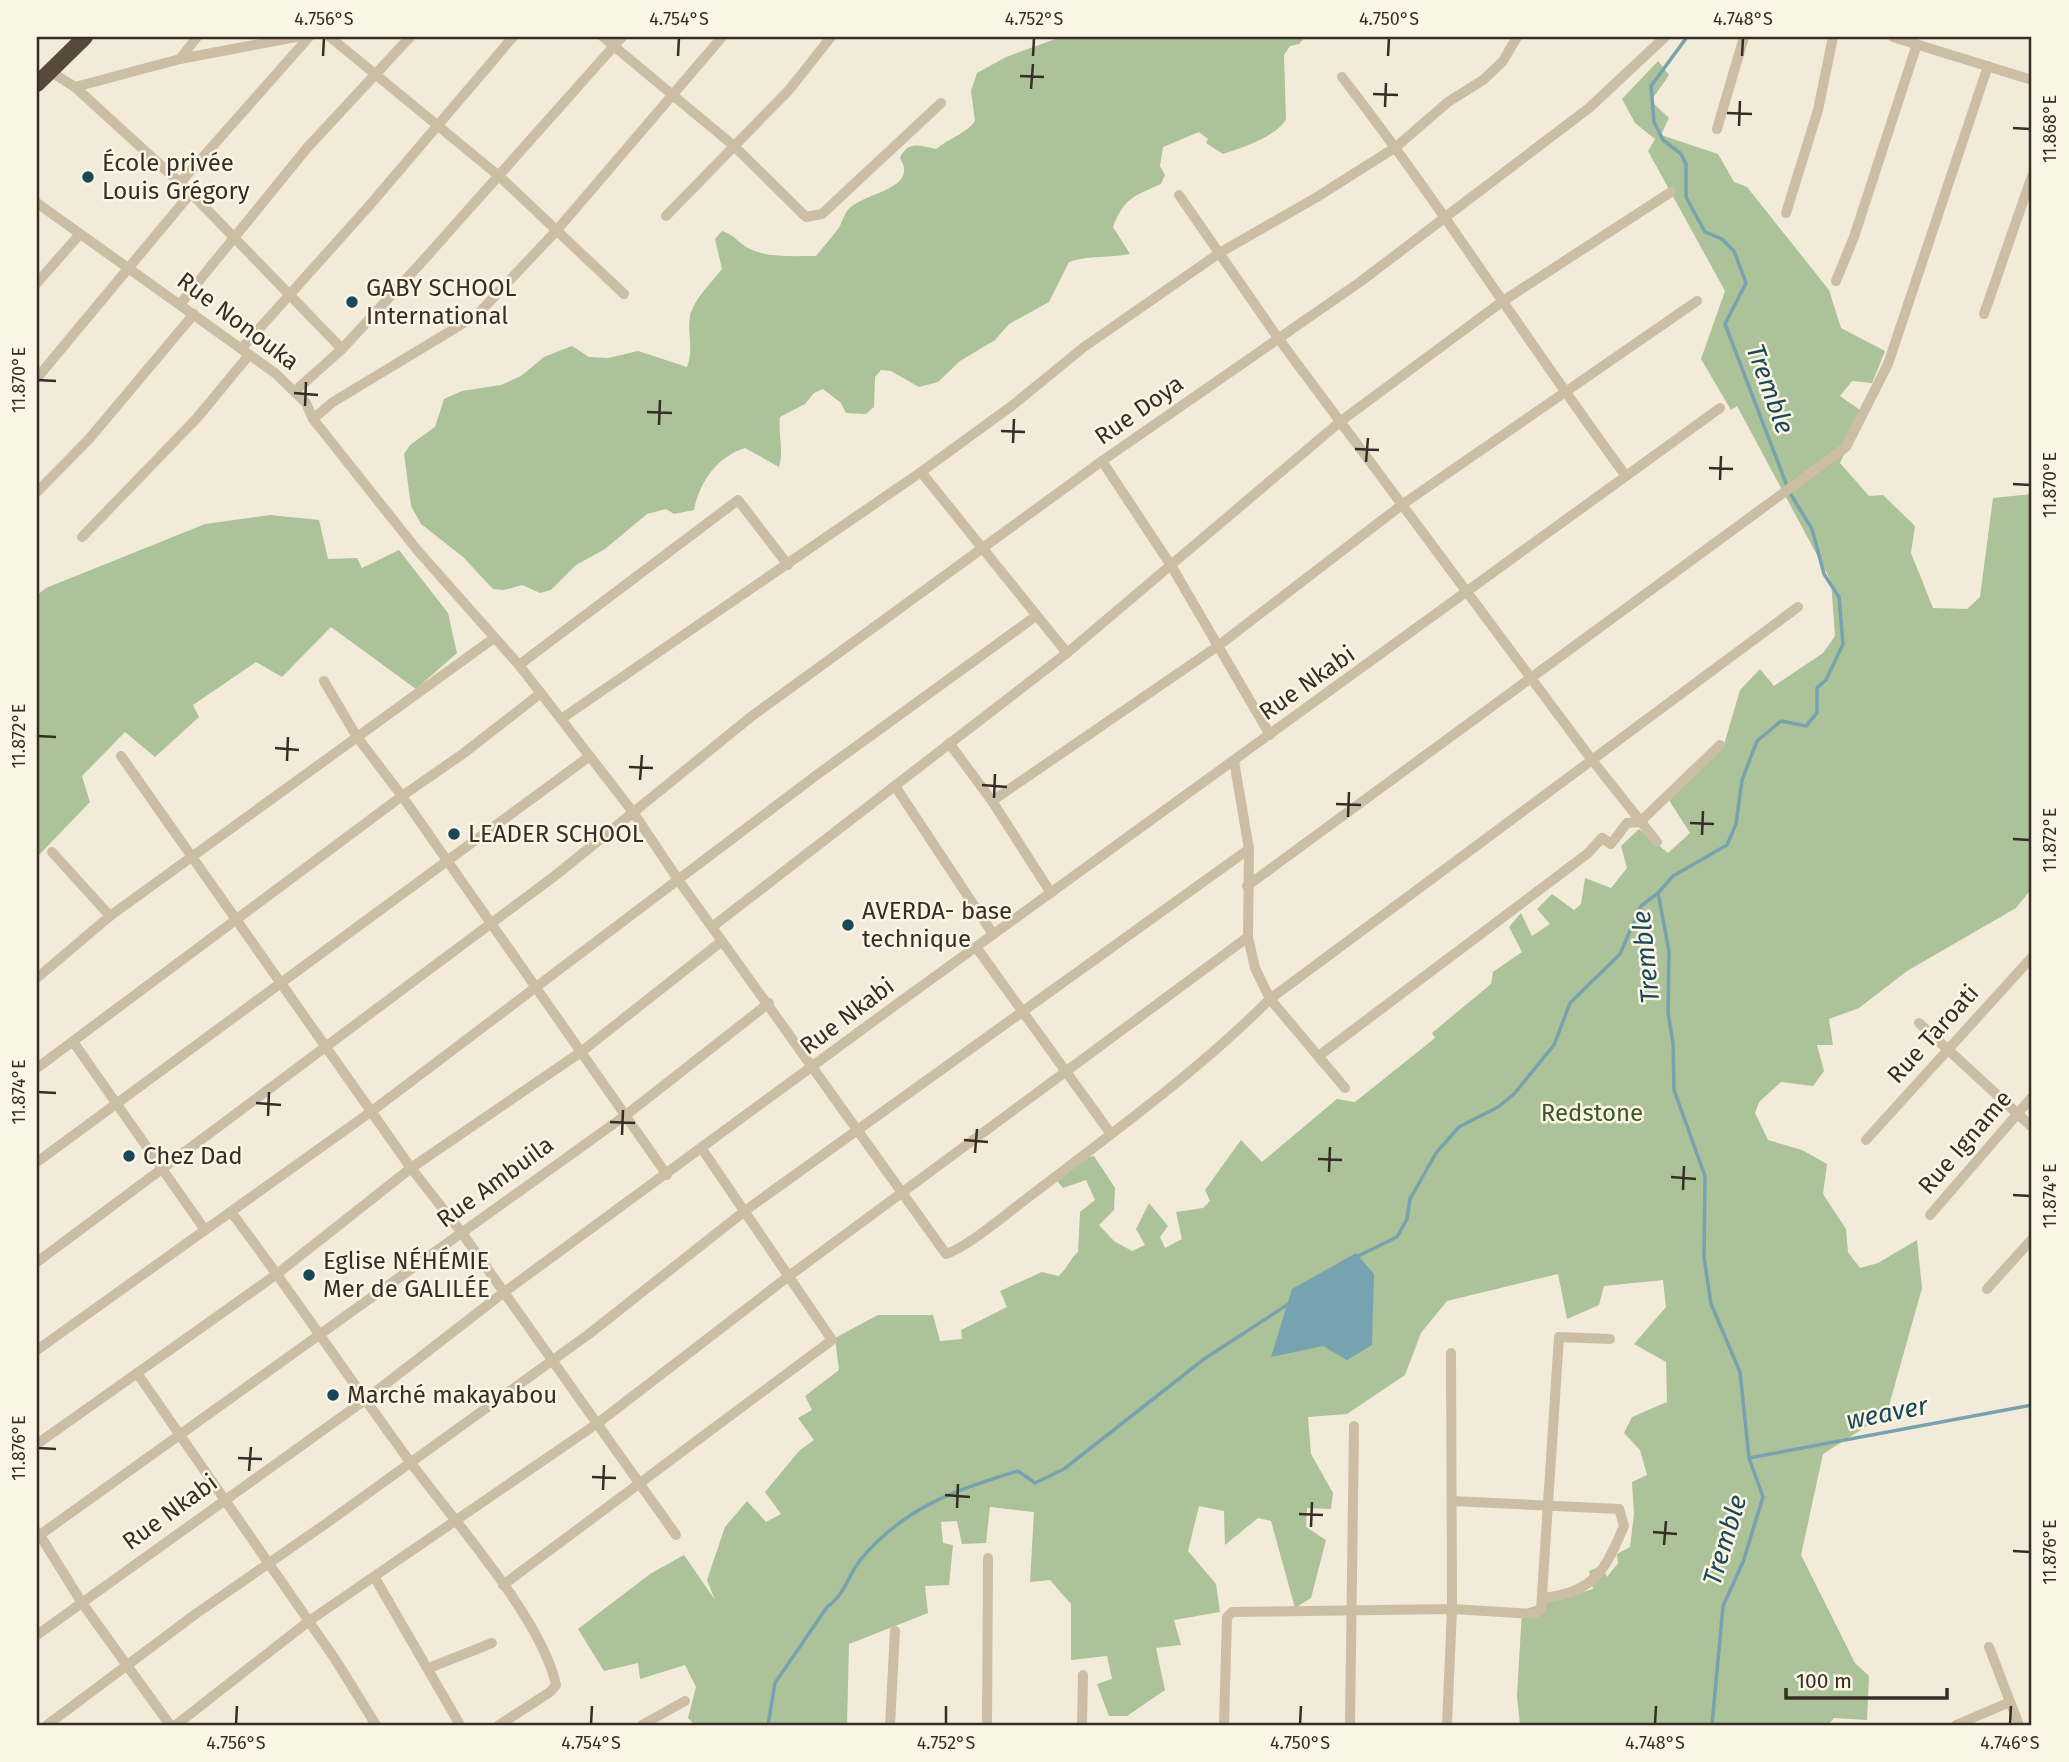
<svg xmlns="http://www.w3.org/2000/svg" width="2069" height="1762" font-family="'Fira Sans',sans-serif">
<rect width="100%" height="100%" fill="#f2ebd9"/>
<g fill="#acc298">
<path d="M1061 37H1305L1299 44 1290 46 1284 55 1286 120C1273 138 1244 147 1223 154L1206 143 1208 139 1199 132 1163 147 1160 166 1165 175 1161 184C1134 196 1124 198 1113 227L1130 254C1109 258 1090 255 1069 262L1049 302 1009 324 995 340 960 361 938 382 919 387 891 371 881 370 875 377 874 407 866 414 846 413 841 403 823 389 814 393 805 404 780 417C778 434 784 451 779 467L745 448C717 457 700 481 694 510L674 514 666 509 647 514 605 549 576 565 551 590 540 593 522 585 504 590 493 589 463 557 421 524 411 506 404 454 410 445 435 427 444 399 462 391 501 385 521 376 544 357 572 346 589 357 608 358 638 351 687 367C694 350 687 334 690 316 694 299 712 282 722 269L715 239 722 231C734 234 739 244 750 249 769 258 795 256 816 256 824 246 833 236 840 226 842 221 844 215 847 211 861 192 920 191 900 158 908 140 920 146 936 149 948 139 967 133 975 121L971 91 977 73 1006 57Z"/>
<path d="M1658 61 1669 75 1651 101 1669 118 1661 135 1718 154 1734 182 1747 187 1829 290 1841 328 1885 351 1872 383 1852 381 1840 396 1863 412 1840 463 1869 496 1883 495 1915 526 1911 553 1933 608 1967 609 1980 597 1993 498 2032 494V888L2016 908 1907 971 1859 1008 1829 1019 1833 1045H1817L1824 1071 1813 1086 1781 1082 1759 1102 1755 1113 1768 1140 1802 1150 1827 1164 1823 1194 1846 1229 1848 1252 1860 1268 1878 1263 1917 1240 1922 1288 1885 1420 1867 1426 1823 1454 1801 1555 1855 1663 1869 1676 1867 1720 1834 1718 1828 1725H1520L1517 1696 1522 1610 1593 1589 1589 1571 1602 1566 1607 1577 1618 1563 1617 1554 1630 1547 1634 1514 1632 1482 1647 1475 1640 1450 1624 1433 1632 1417 1667 1402 1666 1362 1634 1344 1666 1307 1663 1280 1604 1286 1599 1305 1567 1319 1558 1274 1447 1301 1421 1333 1405 1375 1347 1414 1308 1417 1311 1454 1333 1493 1331 1509 1307 1508 1306 1527 1326 1540 1311 1598 1295 1608 1271 1521 1258 1518 1225 1545 1224 1511 1199 1506 1188 1551 1216 1584 1220 1612 1174 1620 1181 1645 1156 1648 1165 1690 1127 1716H1109L1097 1684 1112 1679 1107 1656 1071 1660V1604L1050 1580 1030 1582 1034 1512 990 1507 986 1543 962 1544 957 1521 941 1522 943 1543 953 1545 949 1585 925 1586 928 1613 849 1644 847 1725H695L688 1718 696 1687 685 1665 640 1679 638 1663 604 1671 578 1629 650 1574 684 1555 715 1600 707 1580 725 1527 747 1501 766 1522 781 1514 765 1492 799 1451 814 1440 798 1418 812 1410 805 1396 839 1370 835 1338 878 1315H933L940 1341 962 1339 961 1330 1007 1307 1000 1291 1042 1272 1058 1276C1068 1269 1069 1259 1078 1252L1080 1212 1095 1200 1086 1180 1063 1188 1054 1177 1082 1158 1094 1156 1115 1188 1114 1210 1099 1225 1114 1241 1132 1251 1145 1245 1136 1229 1149 1203 1168 1226 1160 1237 1165 1248 1182 1239 1176 1212 1203 1208 1210 1201 1205 1190 1241 1140 1262 1162 1337 1099 1355 1102 1435 1038 1432 1033 1491 984 1493 972 1522 952 1509 927 1521 913 1532 936 1550 924 1537 909 1552 894 1574 910 1581 904 1585 878 1611 888 1627 868 1621 846 1639 829 1668 853 1690 833 1667 797 1723 748 1740 690 1760 669 1774 686 1823 653 1835 636 1831 581 1737 406 1731 410 1701 359 1725 291 1648 151 1655 139 1635 123 1622 99Z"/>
<path d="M270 515 319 520 328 559 357 558 362 568 399 550 448 613 457 653 416 689 331 627 282 677 256 662 193 705 199 717 155 757 125 732 82 776 90 802 37 857V595L46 588 205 524Z"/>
</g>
<path fill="#77a3b1" d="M1356 1253 1374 1274 1372 1345 1347 1360 1323 1346 1271 1357 1292 1289Z"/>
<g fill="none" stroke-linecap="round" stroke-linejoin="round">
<g stroke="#77a3b1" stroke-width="3.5">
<path d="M1687 37 1651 86 1654 122 1663 140 1681 154 1686 164V197L1705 232 1722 239 1734 251 1746 283 1725 324 1787 486"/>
<path d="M1356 1257 1397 1237 1407 1219 1410 1199 1436 1153 1459 1127 1498 1107 1514 1094 1554 1045 1570 1003 1620 954 1641 906 1658 893"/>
<path d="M1749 1458 2032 1405"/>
<path d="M768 1725 775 1683 827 1607C845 1595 848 1575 861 1559 905 1507 955 1490 1018 1471L1035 1483 1064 1469 1204 1359 1290 1303"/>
<path d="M1712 1725 1723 1606 1743 1562 1763 1497 1749 1458 1740 1372 1711 1304 1704 1257 1705 1176 1674 1090 1673 1043 1668 1013 1669 951 1658 893 1673 876 1727 845 1736 824 1742 780 1757 741 1781 721 1806 726 1817 713V688L1826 680 1843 644 1839 597 1824 574 1812 529 1790 493"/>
</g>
<g stroke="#cbbea4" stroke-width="10">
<path d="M330 37 499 176 624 294"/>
<path d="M603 37 734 146 806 217 822 214 941 103"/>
<path d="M1893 37 2032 80"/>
<path d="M180 59 197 37"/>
<path d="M51 72 75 87 191 193 342 349"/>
<path d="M1342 77C1442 206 1529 345 1626 476"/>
<path d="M75 87 180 59 296 37"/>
<path d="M1717 129 1744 37"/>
<path d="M180 183 309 37"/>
<path d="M1179 195 1278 338 1592 760 1657 842"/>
<path d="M37 203 275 373 306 403 313 419 418 551 519 665 633 812 679 881 946 1254C970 1246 1012 1209 1034 1193 1115 1131 1198 1071 1270 999L1798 607"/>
<path d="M1786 213 1818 110 1833 37"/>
<path d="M666 216 789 90 831 37"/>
<path d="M1836 281 1854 237 1917 44"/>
<path d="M37 283 80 234"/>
<path d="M181 303 307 148 410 37"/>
<path d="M1984 314 2032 176"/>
<path d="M241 349 369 206 513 37"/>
<path d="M37 378 191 193"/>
<path d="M295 391 342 349 420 264 622 37"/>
<path d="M313 419 333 402 477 315 557 230 722 37"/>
<path d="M1102 461 1172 567 1270 735"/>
<path d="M921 472 1067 653"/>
<path d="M37 492 89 439 194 314"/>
<path d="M82 537 197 418 249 355"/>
<path d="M519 665 738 500 788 565"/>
<path d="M324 681 357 737 402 796 667 1175"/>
<path d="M561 719 921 472 1013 405 1084 347 1221 252 1317 197 1396 147 1448 102 1483 80 1503 61 1517 37"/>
<path d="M949 743 992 801 1051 893"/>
<path d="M121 756 411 1168 462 1233 676 1535"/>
<path d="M1234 761 1249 849 1248 937 1255 968 1270 999 1345 1088"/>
<path d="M895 786 993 934"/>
<path d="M992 801 1218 646 1403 504 1697 301"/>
<path d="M52 852 110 916"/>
<path d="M1247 886 1846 447 1888 364 1988 66"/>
<path d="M712 927 1067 653 1341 421 1503 301 1671 192"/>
<path d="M976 947 1111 1134"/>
<path d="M37 978 110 916 494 638"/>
<path d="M1919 1023 2032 1127"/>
<path d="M74 1043 205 1230"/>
<path d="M1320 1055 1587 854 1602 838 1611 844 1627 823 1640 822 1720 745"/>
<path d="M37 1068 402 796 464 753 541 693"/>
<path d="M1866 1140 2032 957"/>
<path d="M37 1162 590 756"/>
<path d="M231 1212C293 1294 350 1380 411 1463 454 1521 542 1619 556 1685L550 1692 499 1725"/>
<path d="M1930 1215 2032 1097"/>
<path d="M37 1262 556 875 752 716 1102 461 1360 282 1589 108 1665 37"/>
<path d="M1987 1289 2032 1239"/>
<path d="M37 1350 372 1111 818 774 1036 616"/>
<path d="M137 1373 335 1659 376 1725"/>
<path d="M37 1444 277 1274 411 1168 581 1052 722 941"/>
<path d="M1452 1501 1619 1509 1624 1526C1605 1570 1595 1592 1544 1598"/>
<path d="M38 1532 82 1603 170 1725"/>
<path d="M37 1537 626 1115 769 1003"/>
<path d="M375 1578 460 1725"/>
<path d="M503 1585 832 1340 702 1149"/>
<path d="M37 1635 365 1400 503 1293 897 1004 1720 408"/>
<path d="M1989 1647 2019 1725"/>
<path d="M429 1668 492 1643"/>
<path d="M47 1725 197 1613 324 1525 589 1334 746 1210 1249 849"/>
<path d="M176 1725 309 1621 598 1423 789 1276 1248 937"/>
<path d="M642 1725 685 1701"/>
<path d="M890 1725 895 1631"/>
<path d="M987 1725 988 1558"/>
<path d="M1082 1725 1083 1675"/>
<path d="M1224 1725 1227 1617 1232 1612 1452 1609 1534 1614 1541 1610 1559 1337 1610 1339"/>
<path d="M1350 1725 1354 1426"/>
<path d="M1447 1725 1452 1609 1451 1353"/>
<path d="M1956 1725 2010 1702"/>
</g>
<path stroke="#574a3d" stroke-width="16" d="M37 84 85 37"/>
</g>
<path fill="none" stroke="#362e26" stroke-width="2.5" d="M323 56 324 38M678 56 679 38M1033 56 1034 38M1388 56 1389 38M1742 56 1743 38M1020 76 1044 77M1031 89 1033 64M1373 94 1398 95M1385 107 1386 83M1727 113 1752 114M1739 126 1740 101M2013 128 2030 129M38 380 56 381M294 393 318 395M305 406 306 382M647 412 672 413M659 425 660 400M1001 431 1025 432M1013 443 1014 419M1355 449 1379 450M1366 462 1368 438M1709 468 1733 469M1720 480 1721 456M2013 484 2030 485M38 736 56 737M275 748 299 750M287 761 288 737M629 767 653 768M640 780 642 755M982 785 1007 787M994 798 995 774M1336 804 1361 805M1348 817 1349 792M1690 823 1714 824M1702 835 1703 811M2013 839 2030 840M38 1092 56 1093M256 1103 281 1105M268 1116 269 1092M610 1122 635 1123M622 1135 623 1110M964 1140 988 1142M975 1153 977 1129M1318 1159 1342 1160M1329 1172 1330 1147M1671 1177 1696 1179M1683 1190 1684 1166M2013 1195 2030 1196M38 1448 56 1449M238 1458 262 1459M249 1471 251 1447M592 1477 616 1478M603 1490 604 1465M945 1495 970 1497M957 1508 958 1484M1299 1514 1323 1515M1311 1527 1312 1502M1653 1532 1677 1534M1664 1545 1666 1521M2013 1551 2030 1552M236 1724 237 1706M591 1724 592 1706M946 1724V1706M1300 1724 1301 1706M1655 1724 1656 1706M2010 1724 2011 1706"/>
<g fill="#1a4859" stroke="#faf5e5" stroke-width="2.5">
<circle cx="88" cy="177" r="7"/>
<circle cx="352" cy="302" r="7"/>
<circle cx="454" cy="834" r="7"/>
<circle cx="848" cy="925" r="7"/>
<circle cx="129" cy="1156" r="7"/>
<circle cx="309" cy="1275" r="7"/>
<circle cx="333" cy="1395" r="7"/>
</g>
<g text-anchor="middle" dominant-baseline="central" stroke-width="5" stroke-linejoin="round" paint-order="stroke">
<g font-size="24" fill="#362e26" stroke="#faf5e5" text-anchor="start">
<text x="102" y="163">École privée<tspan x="102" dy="28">Louis Grégory</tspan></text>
<text x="366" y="288">GABY SCHOOL<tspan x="366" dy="28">International</tspan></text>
<text x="468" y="834">LEADER SCHOOL</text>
<text x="862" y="911">AVERDA- base<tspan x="862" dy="28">technique</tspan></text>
<text x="143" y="1156">Chez Dad</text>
<text x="323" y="1261">Eglise NÉHÉMIE<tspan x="323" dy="28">Mer de GALILÉE</tspan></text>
<text x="347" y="1395">Marché makayabou</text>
</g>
<g font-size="24" fill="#362e26" stroke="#faf5e5">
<text transform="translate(238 321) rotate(37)">Rue Nonouka</text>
<text transform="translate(1139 410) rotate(-35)">Rue Doya</text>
<text transform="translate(1307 683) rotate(-35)">Rue Nkabi</text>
<text transform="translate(847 1016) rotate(-37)">Rue Nkabi</text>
<text transform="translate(1933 1034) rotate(-48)">Rue Taroati</text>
<text transform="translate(1965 1142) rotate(-49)">Rue Igname</text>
<text transform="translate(495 1182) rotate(-36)">Rue Ambuila</text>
<text transform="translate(170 1512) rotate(-36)">Rue Nkabi</text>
</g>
<g font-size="24" fill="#3c5529" stroke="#faf5e5">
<text x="1592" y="1113">Redstone</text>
</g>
<g font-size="26" font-style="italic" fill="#1a4859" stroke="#faf5e5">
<text transform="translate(1770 389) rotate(70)">Tremble</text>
<text transform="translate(1646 957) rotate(-96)">Tremble</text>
<text transform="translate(1887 1413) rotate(-11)">weaver</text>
<text transform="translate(1725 1540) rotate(-73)">Tremble</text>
</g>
</g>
<rect width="2069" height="1762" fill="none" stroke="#faf5e5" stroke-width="77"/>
<path d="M1786 1688v10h161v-10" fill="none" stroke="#362e26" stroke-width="3.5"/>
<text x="1796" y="1688" font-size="21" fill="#362e26" stroke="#faf5e5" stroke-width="5" paint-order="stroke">100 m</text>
<rect x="38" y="38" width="1992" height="1686" fill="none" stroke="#362e26" stroke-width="2.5"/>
<g font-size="18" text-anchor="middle" fill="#362e26">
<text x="324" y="25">4.756°S</text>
<text x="679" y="25">4.754°S</text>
<text x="1034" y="25">4.752°S</text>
<text x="1389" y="25">4.750°S</text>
<text x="1743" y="25">4.748°S</text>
<text transform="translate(2050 129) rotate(-90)" y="6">11.868°E</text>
<text transform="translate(19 380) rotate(-90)" y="6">11.870°E</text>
<text transform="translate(2050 485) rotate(-90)" y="6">11.870°E</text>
<text transform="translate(19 736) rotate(-90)" y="6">11.872°E</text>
<text transform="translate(2050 840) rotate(-90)" y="6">11.872°E</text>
<text transform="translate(19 1092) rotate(-90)" y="6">11.874°E</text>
<text transform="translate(2050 1196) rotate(-90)" y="6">11.874°E</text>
<text transform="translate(19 1448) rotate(-90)" y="6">11.876°E</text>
<text transform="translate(2050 1552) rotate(-90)" y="6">11.876°E</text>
<text x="236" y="1749">4.756°S</text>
<text x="591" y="1749">4.754°S</text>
<text x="946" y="1749">4.752°S</text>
<text x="1300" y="1749">4.750°S</text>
<text x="1655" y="1749">4.748°S</text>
<text x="2010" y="1749">4.746°S</text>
</g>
</svg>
